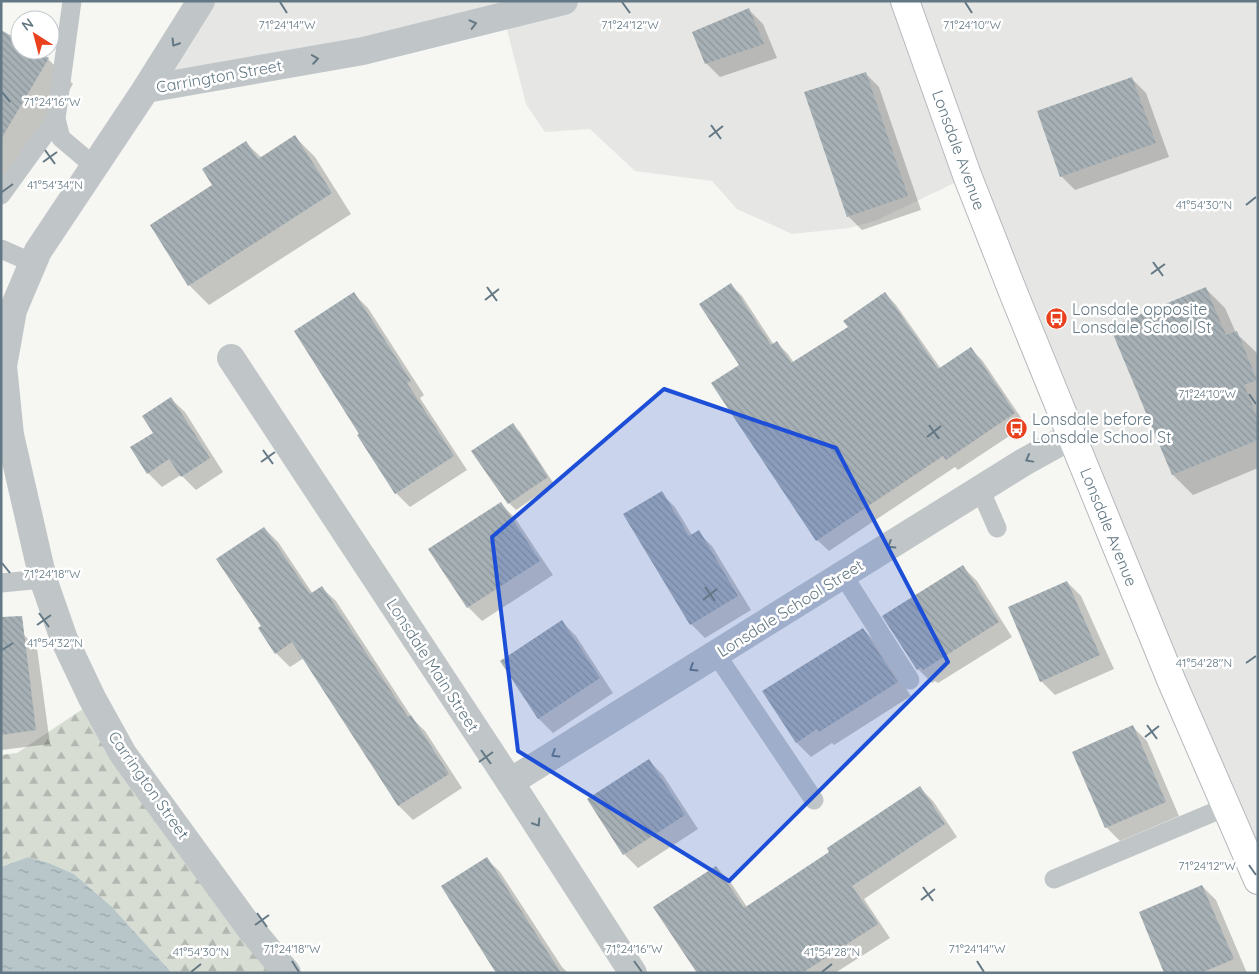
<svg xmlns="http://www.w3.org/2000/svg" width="1259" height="974" font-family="Quicksand,sans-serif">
<defs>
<pattern id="forest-firs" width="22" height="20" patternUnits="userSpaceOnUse" patternTransform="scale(1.25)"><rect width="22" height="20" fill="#d7ddd3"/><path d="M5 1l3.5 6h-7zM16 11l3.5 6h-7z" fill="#b2b8b1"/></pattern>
<pattern id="water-ripples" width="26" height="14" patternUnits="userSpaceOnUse" patternTransform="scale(1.25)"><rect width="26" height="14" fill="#b8c6c9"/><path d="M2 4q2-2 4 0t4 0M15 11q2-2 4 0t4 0" fill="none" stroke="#99a6a9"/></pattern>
<pattern id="building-back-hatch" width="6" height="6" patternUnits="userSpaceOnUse" patternTransform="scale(1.25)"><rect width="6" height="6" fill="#a7b1b5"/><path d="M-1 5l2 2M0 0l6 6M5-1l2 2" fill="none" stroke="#8c9599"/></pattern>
</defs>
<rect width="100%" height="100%" fill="#f6f6f2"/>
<path fill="#e6e7e5" d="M201 1H1258V849L971 175 875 221 849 228 792 234 737 209 712 181 635 171 590 129 545 132 526 104 504 18 170 81Z"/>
<path fill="url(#forest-firs)" d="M93 702 285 973H172L112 907 74 874 49 863 28 857 1 867V755L17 753Z"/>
<path fill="url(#water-ripples)" d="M28 857 49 863 74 874 112 907 172 973H1V867Z"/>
<g fill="#0003">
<path d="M749 10 763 24 777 58 720 77 706 63Z"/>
<path d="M1 32 20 43V50H32L48 59 73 84 1 206Z"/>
<path d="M865 73 879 87 921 210 862 230 848 216Z"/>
<path d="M1132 79 1146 93 1169 157 1075 190 1061 176Z"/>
<path d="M295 137 315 157 351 214 209 305 189 285 214 185 246 143 262 158Z"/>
<path d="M731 285 742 296 774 345 777 343 788 354 794 363 849 327 885 293 896 305 941 369 971 349 982 360 1026 425 958 470 955 467 829 551 817 540 741 366Z"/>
<path d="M1205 288 1225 308 1236 333 1256 352 1258 356V468L1193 495 1173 475Z"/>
<path d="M354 294 368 308 424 395 420 398 467 470 410 507 396 493 361 434Z"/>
<path d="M171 399 185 412 223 472 196 490 181 475 162 487 148 473 131 448 155 433Z"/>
<path d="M513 425 520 432 554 484 516 510 509 503Z"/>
<path d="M661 493 675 507 692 535 698 532 712 546 751 610 705 638 691 624Z"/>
<path d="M501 504 515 518 553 575 482 621 468 607Z"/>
<path d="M264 528 278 542 313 594 322 588 336 601 413 719 425 731 462 788 413 820 399 806 304 658 290 667 276 653 263 626Z"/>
<path d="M963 567 977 581 1012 637 938 683 935 681 932 683 918 669Z"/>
<path d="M1067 582 1081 596 1114 669 1055 695 1041 681Z"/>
<path d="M562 622 576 636 613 693 553 733 539 719 502 662Z"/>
<path d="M863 629 877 643 911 696 834 745 832 743 811 757 797 743 764 692Z"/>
<path d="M23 634 37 648 50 744 1 750V637Z"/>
<path d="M1133 727 1147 741 1179 816 1120 841 1106 827Z"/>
<path d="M649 761 663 775 698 829 638 868 624 854Z"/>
<path d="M920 788 933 801 957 837 864 899 890 938 835 973H698L716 867 729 880 747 907 831 853Z"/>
<path d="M486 858 500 872 562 967 568 973H521Z"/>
<path d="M1202 886 1216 900 1247 973H1166Z"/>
</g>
<g fill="url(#building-back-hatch)">
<path d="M749 8 764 44 705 64 692 32Z"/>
<path d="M1 30 20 41V50H35L49 58 1 139Z"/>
<path d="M866 72 908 196 847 217 804 92Z"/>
<path d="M1132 77 1156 143 1060 177 1037 111Z"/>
<path d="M295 135 332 193 188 286 150 225 212 185 202 169 246 141 258 159Z"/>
<path d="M731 283 771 345 777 341 791 363 848 327 843 321 885 292 938 369 971 347 1015 413 946 460 943 456 816 541 711 383 739 365 699 304Z"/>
<path d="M1206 287 1226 335 1237 331 1257 380 1244 385 1258 419V440L1172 475 1110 327Z"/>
<path d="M354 292 411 381 407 383 454 456 395 494 357 435 359 434 294 331Z"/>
<path d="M171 397 210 458 181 477 169 459 147 474 130 447 153 433 142 416Z"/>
<path d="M513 423 548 477 508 504 471 451Z"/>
<path d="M662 491 689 536 699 530 738 596 690 625 623 514Z"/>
<path d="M501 502 540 561 467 608 428 549Z"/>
<path d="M264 527 310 594 322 586 408 717 411 715 449 774 398 806 292 642 275 654 258 628 261 626 216 559Z"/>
<path d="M963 565 999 622 923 670 921 667 917 670 882 616Z"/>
<path d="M1067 581 1100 655 1040 682 1008 607Z"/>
<path d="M22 616 36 730 1 735V617Z"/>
<path d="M562 620 600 678 538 719 500 661Z"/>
<path d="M863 628 898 682 819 732 817 729 796 743 762 691Z"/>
<path d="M1133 725 1166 802 1105 828 1072 752Z"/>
<path d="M649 759 685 815 623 855 587 799Z"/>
<path d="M920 786 945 824 852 886 878 924 802 973H697L653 907 716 866 744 908 829 852 827 848Z"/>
<path d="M487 857 561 973H496L441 886Z"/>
<path d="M1202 885 1234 959 1201 973H1164L1139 912Z"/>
</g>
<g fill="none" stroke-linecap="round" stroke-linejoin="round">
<defs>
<path id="primary" d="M905 1 967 175 1015 297 1172 682 1258 880"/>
</defs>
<use href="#primary" stroke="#b4b9bc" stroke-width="30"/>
<g stroke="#c0c6c8" stroke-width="19">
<path d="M72 1 56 119 61 138 94 166"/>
<path d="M1 195 56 119"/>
<path d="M1 249 33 263"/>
<path d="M980 489 997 528"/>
<path d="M843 575 910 680"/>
<path d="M1 583 43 579"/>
<path d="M716 654 814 800"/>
<path d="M1054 879 1226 807"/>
</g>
<g stroke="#c0c6c8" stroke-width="28">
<path d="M201 1 146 89 38 251 13 310 3 366 10 435 43 579 64 639 92 698 123 754 249 927 287 973"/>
<path d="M146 89 363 51 564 1"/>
<path d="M231 358 510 782 633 973"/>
<path d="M510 782 1024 462 1071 436"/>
</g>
<use href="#primary" stroke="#fff" stroke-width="28"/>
</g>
<defs><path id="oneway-chevron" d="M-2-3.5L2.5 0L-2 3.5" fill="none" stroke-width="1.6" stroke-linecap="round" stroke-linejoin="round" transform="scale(1.25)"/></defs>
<g stroke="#637884">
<use href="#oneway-chevron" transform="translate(473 24) rotate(-14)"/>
<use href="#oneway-chevron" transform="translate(175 43) rotate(122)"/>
<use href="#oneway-chevron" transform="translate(315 59) rotate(-9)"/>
<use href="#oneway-chevron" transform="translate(1029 459) rotate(151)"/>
<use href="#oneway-chevron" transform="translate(891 545) rotate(148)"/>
<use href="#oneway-chevron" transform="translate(693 668) rotate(148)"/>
<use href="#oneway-chevron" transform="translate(555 754) rotate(148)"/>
<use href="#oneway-chevron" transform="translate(537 823) rotate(57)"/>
</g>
<path fill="#1d4ed8" fill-opacity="0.2" stroke="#1d4ed8" stroke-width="4" stroke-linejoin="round" d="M664 389 836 448 948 662 729 881 518 751 492 537Z"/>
<path fill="none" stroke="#637884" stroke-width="2" d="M280 2 287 13M622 2 630 13M965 2 972 13M2 92 10 102M711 125 721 139M709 137 723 126M45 150 55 164M43 162 57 152M2 192 13 184M1246 205 1256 197M1153 262 1163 276M1151 274 1165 264M487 287 497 301M485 300 499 289M1249 394 1256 404M929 425 939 439M927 437 941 426M263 450 273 464M261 462 275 452M2 563 10 573M705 587 715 601M703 600 717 589M39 613 49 627M37 625 51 615M2 650 13 643M1246 663 1256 656M1147 725 1157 739M1145 737 1159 726M481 750 491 764M479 762 493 752M1249 865 1256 875M923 887 933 901M921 900 935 889M257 913 267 927M255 925 269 915M292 961 299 972M634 961 642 972M977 961 984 972M191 972 201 964M822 972 832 964"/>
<defs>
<symbol id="bus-disc" viewBox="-11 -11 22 22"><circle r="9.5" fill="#e9411e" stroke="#fff"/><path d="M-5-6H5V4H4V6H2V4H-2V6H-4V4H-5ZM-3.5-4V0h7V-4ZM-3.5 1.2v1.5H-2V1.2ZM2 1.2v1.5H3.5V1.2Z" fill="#fff"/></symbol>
</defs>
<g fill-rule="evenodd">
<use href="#bus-disc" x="1044" y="306" width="25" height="25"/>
<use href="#bus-disc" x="1004" y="416" width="25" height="25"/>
</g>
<g text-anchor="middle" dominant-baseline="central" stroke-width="5" stroke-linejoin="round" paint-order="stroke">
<g font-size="16" fill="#637884" stroke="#fff">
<text transform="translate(219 76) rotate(-10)">Carrington Street</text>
<text transform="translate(959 150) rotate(70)">Lonsdale Avenue</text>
<text transform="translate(1109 527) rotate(68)">Lonsdale Avenue</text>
<text transform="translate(790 608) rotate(-32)">Lonsdale School Street</text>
<text transform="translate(433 665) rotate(57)">Lonsdale Main Street</text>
<text transform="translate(149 785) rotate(55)">Carrington Street</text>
</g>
<g font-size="16" fill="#637884" stroke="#fff" text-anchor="start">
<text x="1072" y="309">Lonsdale opposite<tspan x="1072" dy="18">Lonsdale School St</tspan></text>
<text x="1032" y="419">Lonsdale before<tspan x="1032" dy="18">Lonsdale School St</tspan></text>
</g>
</g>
<g font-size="12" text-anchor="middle" fill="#637884" stroke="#fff" stroke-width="5" stroke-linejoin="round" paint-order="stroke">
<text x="287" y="29">71°24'14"W</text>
<text x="630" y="29">71°24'12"W</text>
<text x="972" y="29">71°24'10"W</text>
<text x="52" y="106">71°24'16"W</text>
<text x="55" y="189">41°54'34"N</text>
<text x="1204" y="209">41°54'30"N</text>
<text x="1207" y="398">71°24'10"W</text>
<text x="52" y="578">71°24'18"W</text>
<text x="55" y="647">41°54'32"N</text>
<text x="1204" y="667">41°54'28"N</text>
<text x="1207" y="870">71°24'12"W</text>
<text x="292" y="953">71°24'18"W</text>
<text x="634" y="953">71°24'16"W</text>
<text x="977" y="953">71°24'14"W</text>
<text x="201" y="956">41°54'30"N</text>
<text x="832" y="956">41°54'28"N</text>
</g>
<rect width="1259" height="974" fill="none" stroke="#637884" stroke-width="5"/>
<g transform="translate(35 35) rotate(324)"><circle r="24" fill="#ffffff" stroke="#c1c9ce"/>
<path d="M0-4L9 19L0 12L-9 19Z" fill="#e9411e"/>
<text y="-8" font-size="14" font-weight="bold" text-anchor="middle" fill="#637884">N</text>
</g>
</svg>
